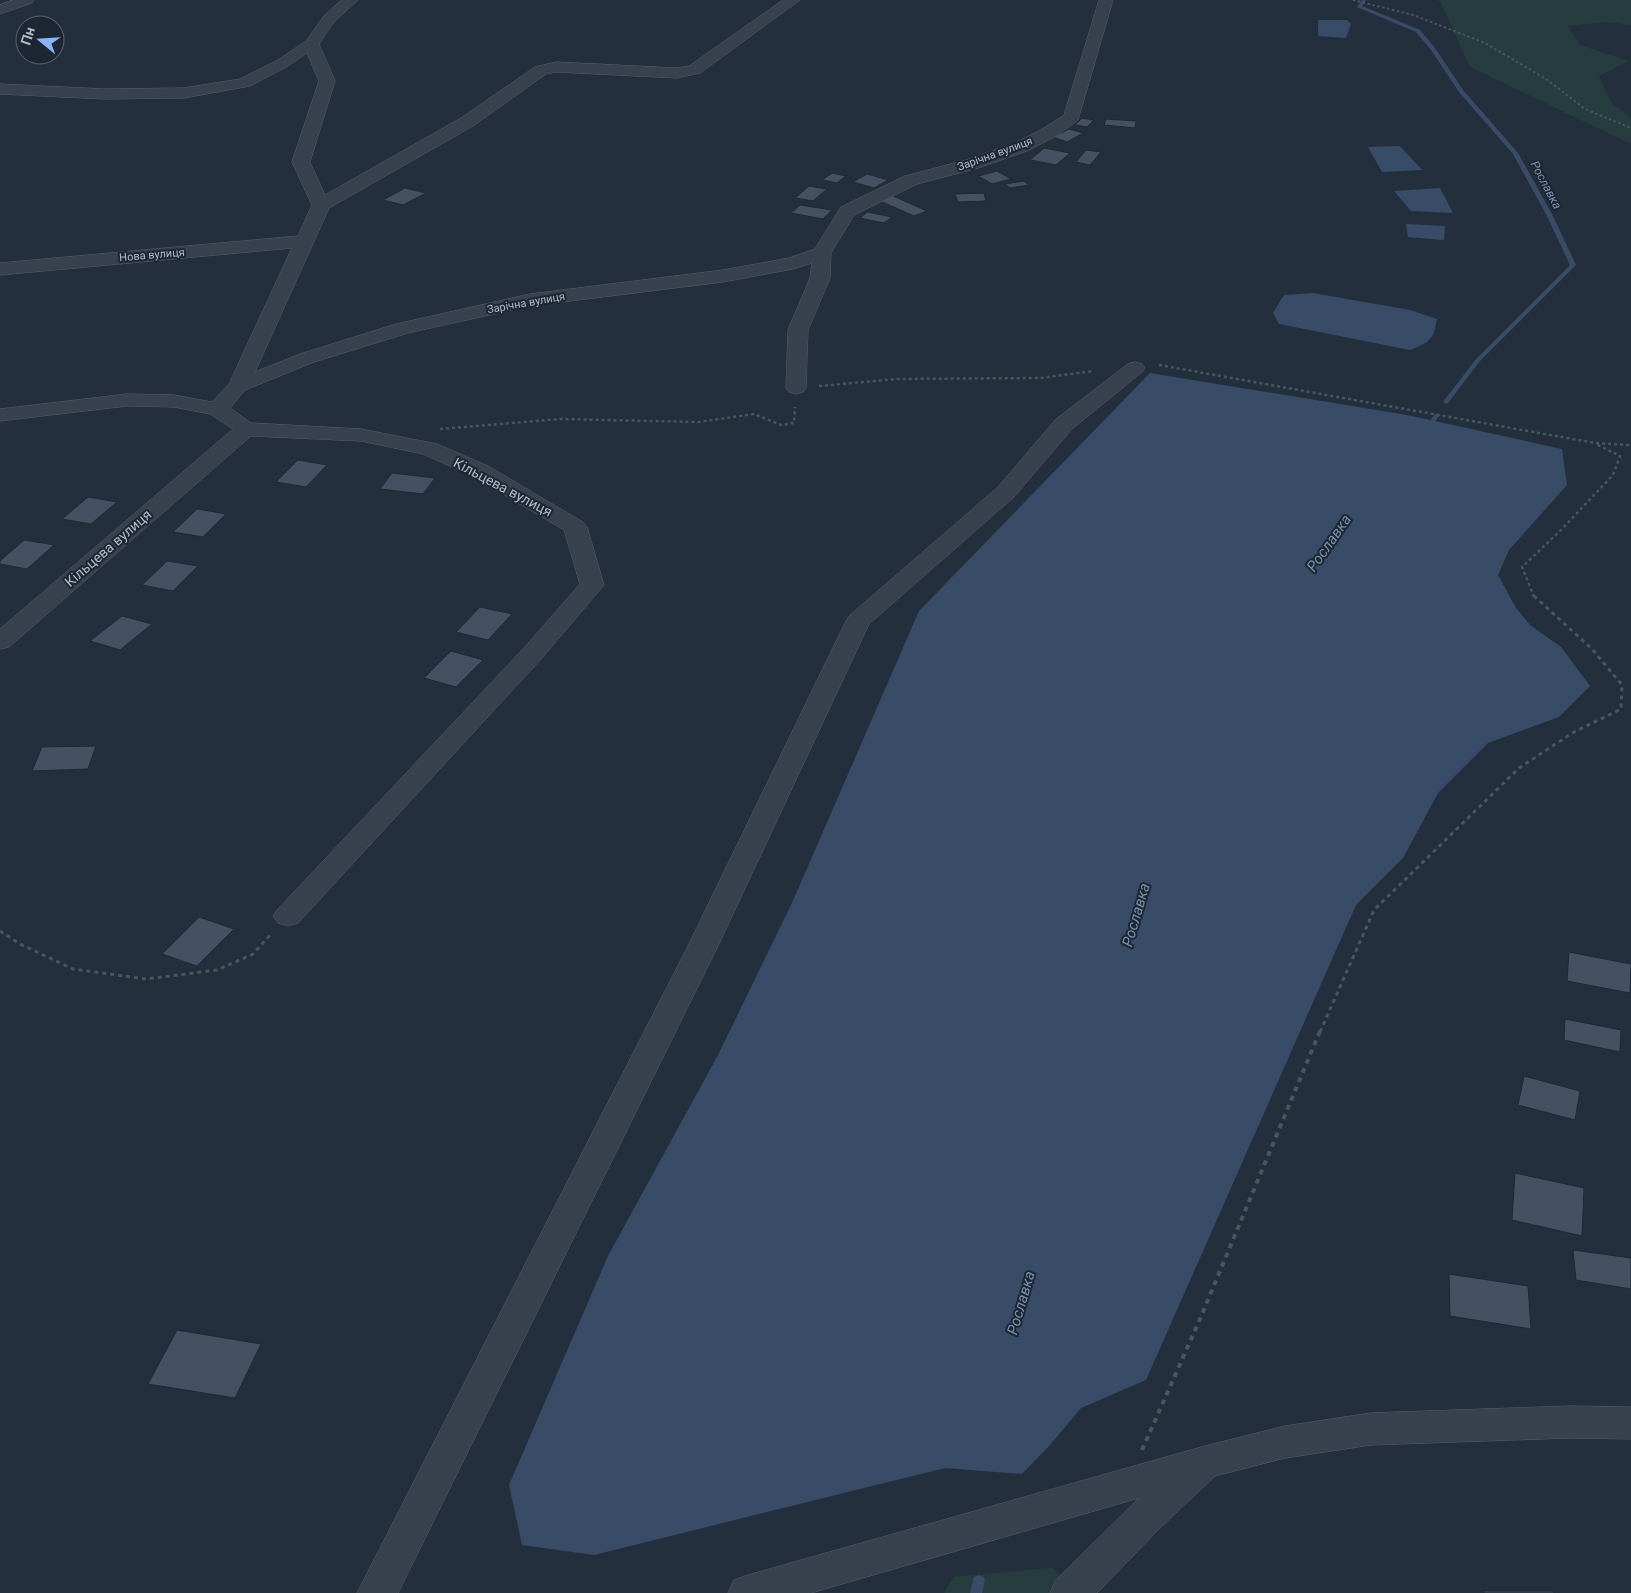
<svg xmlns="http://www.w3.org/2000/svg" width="1631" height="1593" font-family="Roboto,sans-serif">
<rect width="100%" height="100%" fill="#242f3e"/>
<g fill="#263c3f">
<path d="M1436 0H1631V25L1605 22 1568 26 1580 45 1629 61 1599 76 1611 102 1631 119V144L1470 67 1440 1Z"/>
<path d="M1052 1568 1082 1593H944L954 1577Z"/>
</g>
<g fill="#394c67">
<path d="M1318 20H1347L1351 24 1346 38 1318 36Z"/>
<path d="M1400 146 1422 170 1382 172 1368 147Z"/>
<path d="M1440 188 1453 213 1411 211 1394 191Z"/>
<path d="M1406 224 1445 226 1444 240 1408 237Z"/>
<path d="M1313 293 1410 310 1437 319C1433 340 1430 342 1410 350L1279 324 1273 313 1284 295Z"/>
<path d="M1150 373 1407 415 1562 449 1567 485 1509 550 1498 575 1516 608 1530 625 1561 647 1590 686 1559 717 1488 743 1438 793 1403 858 1356 905 1146 1380 1081 1408 1049 1446 1022 1474 945 1468 594 1555 522 1545 509 1485 608 1256 718 1055 792 903 919 611Z"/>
</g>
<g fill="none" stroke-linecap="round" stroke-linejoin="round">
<g fill="#394c67" fill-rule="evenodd">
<path d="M1362 0H1366L1362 6 1420 30 1435 48 1463 90 1518 153 1553 216 1576 265 1480 361 1448 403 1446 404 1443 402 1476 359 1570 265 1547 216 1513 154 1459 92 1431 50 1416 32 1357 7Z"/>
<path d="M1436 414 1438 415 1439 416 1428 431H1424L1423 430 1434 415Z"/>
<path d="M979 1575 984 1577 985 1581 982 1593H970L974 1577Z"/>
</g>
</g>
<g fill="#455162" stroke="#1f2835">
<path d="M1082 118 1094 120 1087 127 1075 125Z"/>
<path d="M1106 119 1136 121 1135 128 1104 125Z"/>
<path d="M1069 129 1083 133 1067 142 1053 137Z"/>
<path d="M1044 148 1070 153 1056 165 1030 160Z"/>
<path d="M1086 150 1101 152 1090 165 1076 162Z"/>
<path d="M997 171 1011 179 992 184 978 176Z"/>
<path d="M832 173 846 176 837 183 822 180Z"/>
<path d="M867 174 888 180 874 188 853 182Z"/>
<path d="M1024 181 1029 185 1010 188 1005 184Z"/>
<path d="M809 186 827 189 813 201 795 198Z"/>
<path d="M405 188 426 193 403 205 383 200Z"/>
<path d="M984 193 986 201 958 202 955 194Z"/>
<path d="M891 195 927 211 914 216 878 200Z"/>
<path d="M800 205 832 210 823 219 791 213Z"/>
<path d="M867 212 892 217 884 223 860 218Z"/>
<path d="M298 460 327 465 306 487 276 482Z"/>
<path d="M392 473 435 478 423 494 380 489Z"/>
<path d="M88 497 117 502 91 524 62 519Z"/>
<path d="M197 509 226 514 203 537 173 532Z"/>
<path d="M24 540 54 545 27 569 0 564V561Z"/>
<path d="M167 561 198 566 173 591 142 585Z"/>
<path d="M480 607 512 614 488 640 456 632Z"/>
<path d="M122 616 152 624 120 650 90 641Z"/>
<path d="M451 651 483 660 456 687 424 678Z"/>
<path d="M96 746 88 769 32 771 42 747Z"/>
<path d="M199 917 234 929 197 966 162 954Z"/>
<path d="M1569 952 1631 964 1630 993 1567 981Z"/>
<path d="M1565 1019 1621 1030 1620 1052 1564 1040Z"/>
<path d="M1524 1076 1580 1091 1575 1120 1518 1105Z"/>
<path d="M1515 1173 1584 1188 1582 1236 1512 1220Z"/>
<path d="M1573 1250 1631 1258V1289L1576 1280Z"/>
<path d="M1449 1274 1528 1286 1531 1329 1450 1316Z"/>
<path d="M177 1330 261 1344 235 1398 148 1384Z"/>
<rect x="1484" y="1591" width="70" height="2"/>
</g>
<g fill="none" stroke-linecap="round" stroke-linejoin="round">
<defs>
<g id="minor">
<path d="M13 0H34L32 3 0 14V5Z"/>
<path d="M342 0H358L334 22 319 44 335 81 310 162 325 195 461 118 535 67 556 62 677 68 689 66 783 0H800L700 73 677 78 556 72 546 74 473 126 329 208 255 372 300 354 396 324 530 294 723 270 789 258 815 249 841 207 905 176 966 160 1015 143 1044 128 1064 115 1099 0H1113L1078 120 1056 136 1027 151 978 168 917 184 854 215 831 253 830 278 808 330 806 388 803 392 796 394 789 392 786 388 788 330 810 278 812 263 793 269 723 282 530 306 408 333 314 362 245 390 230 408 251 423 361 429 437 444 488 466 583 522 587 527 604 585 542 658 298 923 288 926 278 923 273 916 278 909 524 648 580 584 564 530 472 476 423 454 361 441 251 436 9 647 0 649V629L233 429 210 414 174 407 127 406 0 421V409L127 394 174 395 212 402 229 384 292 248 0 275V263L298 236 312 205 292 162 319 81 307 53 288 66 250 86 184 98 104 99 0 94V84L104 89 184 88 240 79 278 60 306 41 324 16Z"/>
<path d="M1135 362 1142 364 1145 368 1142 372 1072 429 1014 497 869 624 717 948 398 1593H357L687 948 846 621 849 616 998 487 1056 419 1128 364Z"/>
<path d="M1570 1406 1631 1407V1439L1570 1438 1371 1445 1285 1458 1215 1476 1159 1529 1097 1593H1050L1056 1580 1139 1498 811 1593H728L734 1580 748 1575 1205 1446 1285 1426 1371 1413Z"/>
</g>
</defs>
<use href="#minor" stroke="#565f6c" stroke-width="1"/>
<path stroke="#44595c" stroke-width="2" stroke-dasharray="2.5 2.5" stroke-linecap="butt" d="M1353 0 1413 15 1485 43 1546 79 1585 109 1631 128"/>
<g stroke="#44595c" stroke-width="2.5" stroke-dasharray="3 3" stroke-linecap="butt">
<path d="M1159 365 1595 443 1631 445"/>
<path d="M819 386 897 379 1040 378 1094 371"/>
<path d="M440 429 560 419 698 422 754 414 781 425 794 423 795 407"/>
<path d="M1534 597 1522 567 1560 531 1613 475 1620 456 1596 444"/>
</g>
<g stroke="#44595c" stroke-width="3" stroke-dasharray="4 4" stroke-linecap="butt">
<path d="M0 931 20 944 73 969 146 979 217 970 253 954 271 934"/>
<path d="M1320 1032 1374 910 1519 768 1574 732 1621 709 1622 685 1592 649 1534 596"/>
</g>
<path stroke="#44595c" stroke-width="4" stroke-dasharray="5 5" stroke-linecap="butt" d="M1142 1450 1200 1319 1320 1031"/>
<use href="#minor" fill="#38414e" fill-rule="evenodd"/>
</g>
<g text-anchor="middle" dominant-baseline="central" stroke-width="4" stroke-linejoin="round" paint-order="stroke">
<g font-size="11" fill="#b4bcc9" stroke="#1d2633">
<text transform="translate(995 154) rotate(-20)">Зарічна вулиця</text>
<text transform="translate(152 255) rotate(-5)">Нова вулиця</text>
<text transform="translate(526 303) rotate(-10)">Зарічна вулиця</text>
</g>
<g font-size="12" font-style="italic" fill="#7c92b1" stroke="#1d2633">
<text transform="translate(1546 185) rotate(62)">Рославка</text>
</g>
<g font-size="14" fill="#b4bcc9" stroke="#1d2633">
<text transform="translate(503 487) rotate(28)">Кільцева вулиця</text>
<text transform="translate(108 548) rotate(-41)">Кільцева вулиця</text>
</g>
<g font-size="15" font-style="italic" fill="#7c92b1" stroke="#1d2633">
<text transform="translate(1329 543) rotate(-55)">Рославка</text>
<text transform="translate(1136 915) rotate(-74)">Рославка</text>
<text transform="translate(1021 1303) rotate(-74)">Рославка</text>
</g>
</g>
<g transform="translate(40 40) rotate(288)"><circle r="24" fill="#1d2633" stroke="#59626f"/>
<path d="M0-4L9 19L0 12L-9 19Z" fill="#8ab4f8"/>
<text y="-8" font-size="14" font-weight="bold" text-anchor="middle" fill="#b4bcc9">Пн</text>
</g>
</svg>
